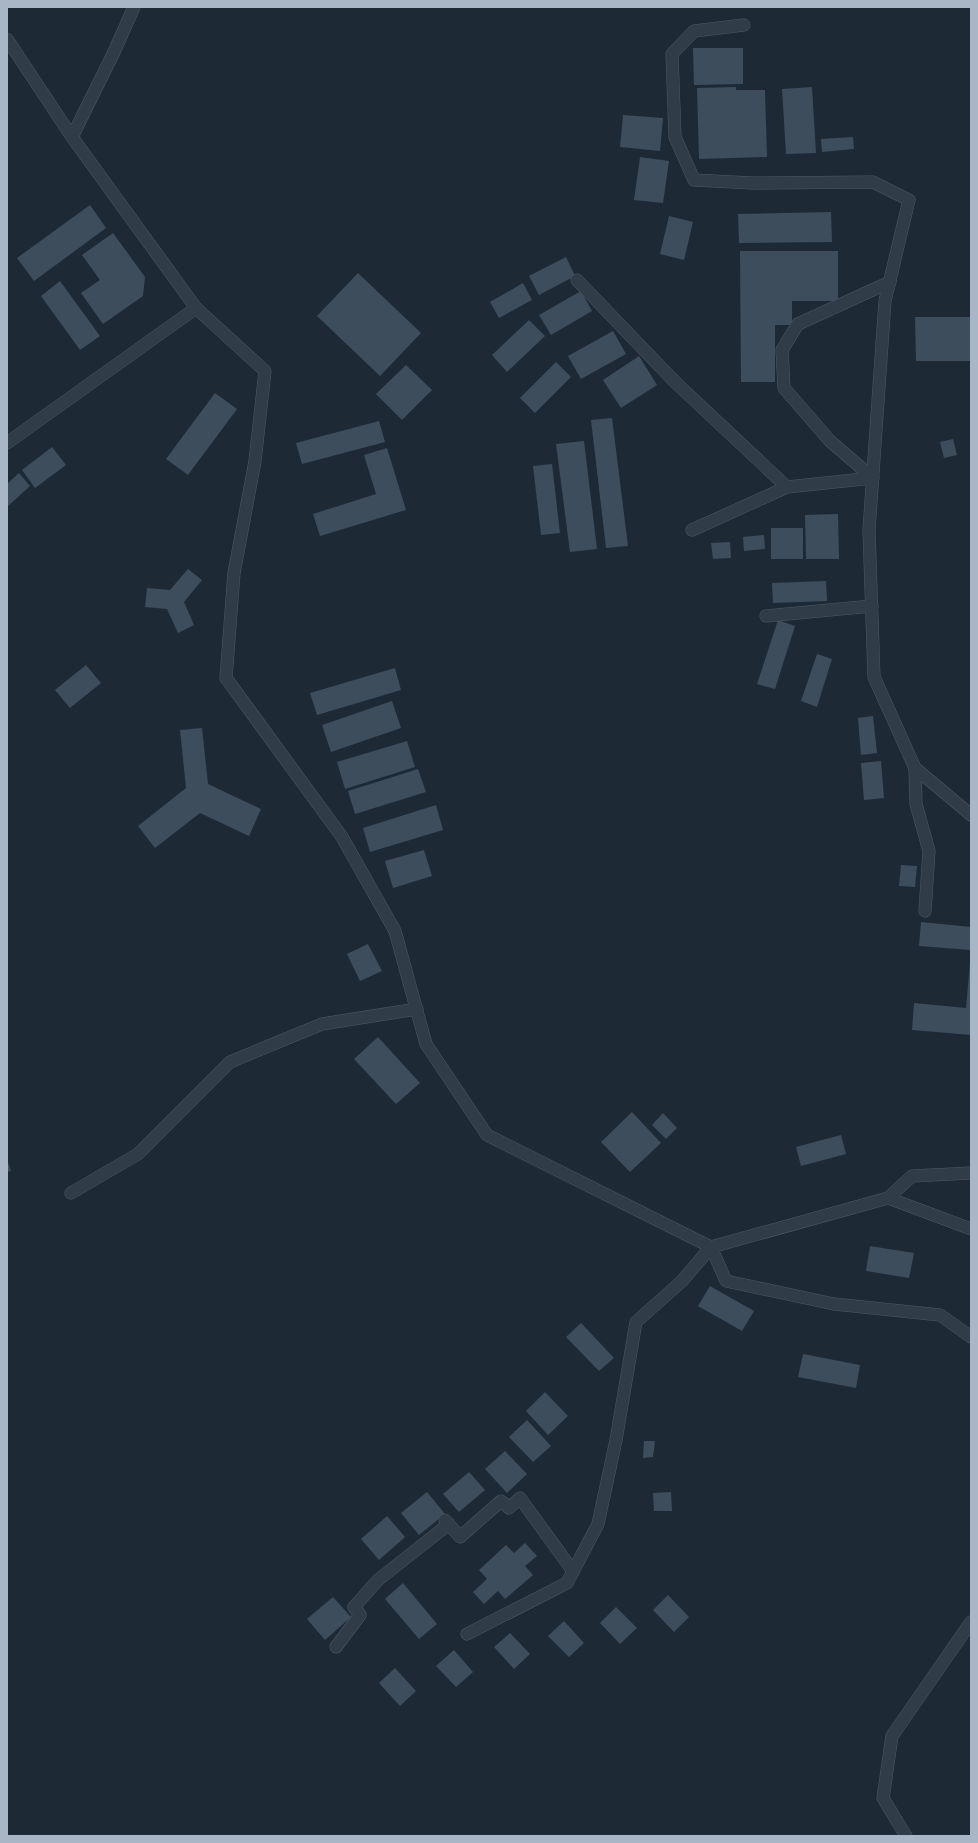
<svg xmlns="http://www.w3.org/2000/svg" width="978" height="1843" font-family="'Source Sans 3',sans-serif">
<rect width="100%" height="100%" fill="#1d2a36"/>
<g fill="#3d4d5c">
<path d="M693 48H743V84L694 85Z"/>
<path d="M736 87V90H765L767 157 699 159 697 88Z"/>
<path d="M812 87 816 153 786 154 782 89Z"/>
<path d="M623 115 663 118 660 151 620 147Z"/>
<path d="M853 137 854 149 822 152 821 139Z"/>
<path d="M640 157 669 161 663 203 634 200Z"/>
<path d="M90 205 106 228 34 281 17 258Z"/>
<path d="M831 212 832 242 739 243 738 214Z"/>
<path d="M669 216 693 222 684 260 660 254Z"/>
<path d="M113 233 145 277 143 296 103 324 81 293 100 280 82 255Z"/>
<path d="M740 251H838V301H792V325H775V382H741Z"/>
<path d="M566 257 575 276 539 295 529 276Z"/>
<path d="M358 273 421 333 380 376 317 316Z"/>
<path d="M60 281 100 336 80 350 41 296Z"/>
<path d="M523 283 532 300 499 318 490 302Z"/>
<path d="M581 291 592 311 551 335 539 315Z"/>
<path d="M915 317H971V361H916Z"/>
<path d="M529 320 545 336 507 372 492 355Z"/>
<path d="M613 331 626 354 581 379 568 356Z"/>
<path d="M639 356 657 385 621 408 603 380Z"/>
<path d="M556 362 571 377 535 413 520 398Z"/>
<path d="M406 365 432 390 402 420 376 394Z"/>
<path d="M215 393 237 409 188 475 166 459Z"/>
<path d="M612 418 628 546 606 548 591 420Z"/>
<path d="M379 421 385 442 302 464 296 443Z"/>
<path d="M953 439 957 455 944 458 940 442Z"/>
<path d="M584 441 597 549 570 552 556 444Z"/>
<path d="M52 447 66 465 35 488 22 470Z"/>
<path d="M387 448 406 510 320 536 313 514 376 494 364 455Z"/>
<path d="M552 464 560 533 541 535 533 466Z"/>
<path d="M19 473 30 486 7 507V484Z"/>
<path d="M838 514 839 559H806L805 515Z"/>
<rect x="771" y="528" width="32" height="31"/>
<path d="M764 535 765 549 744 551 743 537Z"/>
<path d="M730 542 731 558 713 559 711 543Z"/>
<path d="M188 569 202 580 184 602 194 625 178 633 167 609 145 607 147 588 170 590Z"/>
<path d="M826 581 827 601 773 603 772 583Z"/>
<path d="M778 620 795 626 775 689 757 684Z"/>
<path d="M817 654 832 659 817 707 801 701Z"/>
<path d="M86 665 101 683 70 708 55 690Z"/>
<path d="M395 668 401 690 317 715 310 693Z"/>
<path d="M392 701 401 728 331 752 322 725Z"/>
<path d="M873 716 877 753 861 755 858 718Z"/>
<path d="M202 728 208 784 261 809 249 836 200 813 155 848 138 826 186 788 180 730Z"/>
<path d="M407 741 415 767 345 789 337 762Z"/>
<path d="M881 761 884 798 864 800 861 763Z"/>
<path d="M418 769 426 792 355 814 348 791Z"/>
<path d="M436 805 443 830 370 852 363 828Z"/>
<path d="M424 850 432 876 393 888 385 861Z"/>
<path d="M901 865 917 866 915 887 899 886Z"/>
<path d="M921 922 971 927V950L919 946Z"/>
<path d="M368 944 382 971 360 981 347 954Z"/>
<path d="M970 962 971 1035 912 1030 914 1003 966 1008Z"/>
<path d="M378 1037 420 1083 396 1104 354 1059Z"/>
<path d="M632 1112 661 1143 630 1172 601 1142Z"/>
<path d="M663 1113 677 1128 666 1139 652 1125Z"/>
<path d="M841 1135 846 1154 801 1166 796 1147Z"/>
<path d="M7 1159 11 1171 7 1172Z"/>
<path d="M870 1246 914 1253 909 1278 866 1271Z"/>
<path d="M710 1286 754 1311 742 1331 698 1306Z"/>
<path d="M581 1323 614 1358 599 1371 566 1337Z"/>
<path d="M803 1354 860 1365 856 1388 798 1377Z"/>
<path d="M545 1392 568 1416 548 1435 526 1411Z"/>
<path d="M527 1420 551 1446 533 1462 509 1437Z"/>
<path d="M644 1441H655L653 1457 643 1458Z"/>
<path d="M505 1451 527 1474 507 1493 485 1469Z"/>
<path d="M469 1472 485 1490 459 1512 443 1494Z"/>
<path d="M427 1492 445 1514 419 1535 401 1513Z"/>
<path d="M671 1492 672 1511H654L653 1493Z"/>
<path d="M387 1516 405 1537 379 1560 361 1539Z"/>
<path d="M525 1543 537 1556 525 1566 533 1575 505 1599 498 1591 484 1604 473 1592 487 1579 479 1570 506 1545 514 1553Z"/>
<path d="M403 1583 437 1624 419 1639 385 1599Z"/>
<path d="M668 1595 689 1617 674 1632 653 1610Z"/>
<path d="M333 1597 351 1617 325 1640 307 1619Z"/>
<path d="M616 1607 637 1628 620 1644 600 1623Z"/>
<path d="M564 1621 584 1643 569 1657 548 1636Z"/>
<path d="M510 1633 530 1654 514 1669 494 1647Z"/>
<path d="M454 1650 473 1672 456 1687 436 1666Z"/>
<path d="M395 1668 416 1691 400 1706 379 1683Z"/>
</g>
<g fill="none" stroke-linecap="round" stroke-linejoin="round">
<defs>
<g id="minor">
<path d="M744 25 694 31 672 54 675 137 694 180 752 183 873 182 909 200 885 301 869 530 874 677 915 768 971 815"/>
<path d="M7 39 72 137 196 308 265 371 255 461 234 573 226 678 342 837 395 931 426 1044 487 1135 711 1247 726 1281 834 1304 940 1315 971 1337"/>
<path d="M72 137 114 52 134 7"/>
<path d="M577 280 675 382 787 487"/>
<path d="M7 443 196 308"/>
<path d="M692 530 787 487 873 478 830 441 784 388 782 350 798 324 890 282"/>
<path d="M766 616 872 606"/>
<path d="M915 768 916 804 929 851 925 911"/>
<path d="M71 1193 138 1154 230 1062 322 1024 417 1009"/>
<path d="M888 1198 971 1229"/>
<path d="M445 1520 460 1537 501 1501 509 1508 520 1498 573 1571"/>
<path d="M467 1634 567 1583 598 1524 616 1440 636 1322 682 1281 711 1247 888 1198 912 1176 971 1173"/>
<path d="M336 1647 360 1615 354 1607 378 1580 449 1524"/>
<path d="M906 1836 883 1798 892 1736 971 1622"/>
</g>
</defs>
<use href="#minor" stroke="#4d5965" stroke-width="13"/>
<use href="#minor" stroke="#303c47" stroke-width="12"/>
</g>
<rect width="978" height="1843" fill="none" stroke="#a9b6c5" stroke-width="16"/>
</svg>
